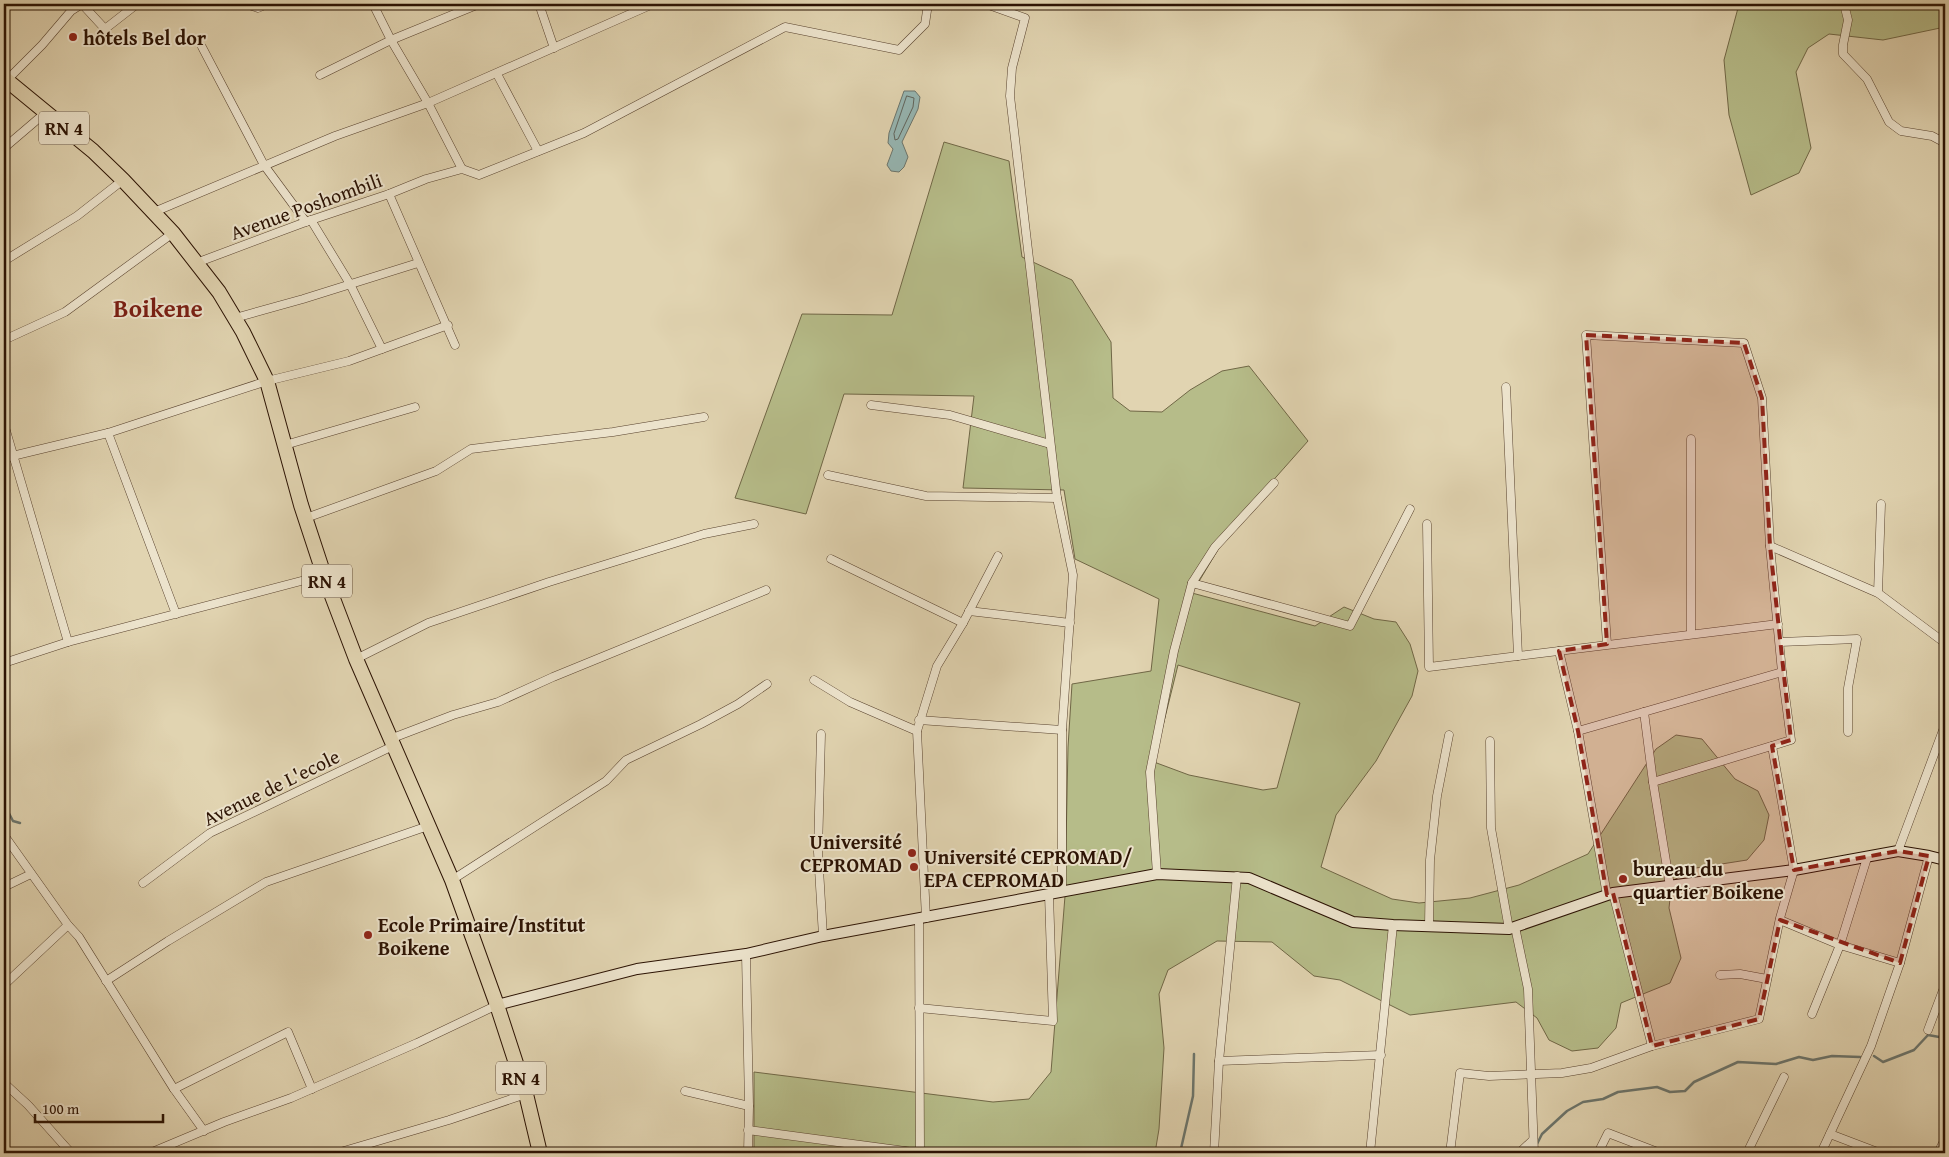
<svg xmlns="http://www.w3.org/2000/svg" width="1949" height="1157" font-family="'Gentium Book Plus',serif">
<rect width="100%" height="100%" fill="#e1d4b1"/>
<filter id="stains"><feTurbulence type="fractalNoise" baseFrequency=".004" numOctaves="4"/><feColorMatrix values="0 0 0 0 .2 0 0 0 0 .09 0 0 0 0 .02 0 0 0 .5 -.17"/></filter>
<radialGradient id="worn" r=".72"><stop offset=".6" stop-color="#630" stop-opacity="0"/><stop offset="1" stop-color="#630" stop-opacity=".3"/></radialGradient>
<g fill="#b6bc89" stroke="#706746" fill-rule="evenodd">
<path d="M1742 4H1945V27L1883 40 1829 34 1808 48 1796 72 1811 148 1799 173 1751 195 1729 115 1724 60 1738 8Z"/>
<path d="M944 142 1009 161 1022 257 1072 280 1111 342 1113 398 1130 411 1162 412 1190 390 1222 371 1249 366 1308 441 1269 485 1219 548 1192 593 1315 626 1344 607 1374 619 1396 622 1410 644 1418 671 1412 696 1376 761 1336 815 1321 867 1392 899 1419 903 1470 898 1519 885 1588 854 1656 749 1676 735 1702 739 1735 779 1758 791 1769 815 1764 840 1747 860 1696 868 1672 881 1669 908 1681 958 1670 983 1621 1003 1616 1028 1598 1048 1572 1051 1549 1040 1537 1018 1516 1002 1410 1015 1340 980 1314 976 1272 942 1217 941 1168 970 1159 994 1164 1048 1159 1129 1155 1153H754V1072L993 1102 1029 1099 1051 1072 1065 896 1068 747 1072 684 1151 671 1159 599 1075 559 1064 490 963 488 974 396 844 394 806 514 735 498 802 314 892 315ZM1178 665 1300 703 1277 788 1263 790 1189 775 1154 762Z"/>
</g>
<path fill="#96b7b4" stroke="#6b756d" d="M904 91H915L920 97 918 109 902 142 908 157 904 167 899 172 891 171 887 165 893 149 888 143 889 133Z"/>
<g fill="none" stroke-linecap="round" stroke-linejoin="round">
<path stroke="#60645c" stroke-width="1" d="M907 96 914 98 913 107 898 139 895 140 894 134Z"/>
<g stroke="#6b756d" stroke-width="2.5">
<path d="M4 804 13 821 20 823"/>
<path d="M1874 1056 1883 1062 1914 1050 1928 1035 1945 1038"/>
<path d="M1180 1153 1193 1096 1194 1054"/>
<path d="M1525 1153 1537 1144 1542 1134 1567 1111 1583 1102 1603 1099 1618 1092 1657 1087 1670 1092 1685 1091 1694 1082 1738 1062 1776 1064 1799 1057 1813 1060 1832 1056 1860 1057"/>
</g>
<defs>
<g id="street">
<path d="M246 4 258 8 267 4"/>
<path d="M373 4 391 40 428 103 462 169"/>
<path d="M539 4 554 48"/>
<path d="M986 4 1025 18 1012 68 1010 96 1057 498 1073 575 1062 730V892"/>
<path d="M1844 4 1848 20 1843 45V54L1867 79 1889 122 1901 131 1932 136 1945 143"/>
<path d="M202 47 264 165 306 222"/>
<path d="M497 74 538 151"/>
<path d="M320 75 391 40 479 4"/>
<path d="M7 80 42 45 71 11 82 4 105 29 137 4"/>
<path d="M4 148 45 113"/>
<path d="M389 194 455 345"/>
<path d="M154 212 335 136 428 103 653 4"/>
<path d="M311 220 350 284 382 349"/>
<path d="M4 261 77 216 123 180"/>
<path d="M196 263 311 220 389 194 426 179 462 169 479 175 584 133 785 27 899 50 925 24 928 4"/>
<path d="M235 318 303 299 418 263"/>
<path d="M4 340 65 312 173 233"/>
<path d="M1506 387 1518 656"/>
<path d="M871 405 950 415 1050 444"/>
<path d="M4 424 68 642"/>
<path d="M108 433 176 614"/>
<path d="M285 445 415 407"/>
<path d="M4 458 108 433 267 381 349 361 448 325"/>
<path d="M828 475 926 496 1057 498"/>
<path d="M306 518 436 471 471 449 613 432 704 417"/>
<path d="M1427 524 1429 667 1778 624"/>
<path d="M1770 546 1878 593 1945 643"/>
<path d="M831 559 963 623"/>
<path d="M1192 583 1350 626 1410 509"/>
<path d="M1878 593 1881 504"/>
<path d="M969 611 1070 623"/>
<path d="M1691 634V439"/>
<path d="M1780 642 1857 639 1848 688V732"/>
<path d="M1607 644 1586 335 1744 343 1762 398 1770 546 1782 672 1791 740 1653 782"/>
<path d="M1559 651 1578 731 1607 895"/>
<path d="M356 659 428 623 549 582 704 534 754 524"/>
<path d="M4 663 68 642 324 575"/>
<path d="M814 680 850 702 917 731"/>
<path d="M1644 712 1653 782 1670 886"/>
<path d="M919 720 1062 730"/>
<path d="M1578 731 1782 672"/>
<path d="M821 734 818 852 823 936"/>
<path d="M390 739 453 715 498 702 553 677 766 590"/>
<path d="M1490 741 1491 828 1509 929"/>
<path d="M4 835 68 925 79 937 174 1089 204 1131"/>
<path d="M1898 851 1945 725"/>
<path d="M1157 874 1150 772 1174 651 1192 583 1215 547 1274 483"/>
<path d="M452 880 606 781 626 760 701 724 738 704 767 684"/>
<path d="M143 883 210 833 393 746"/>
<path d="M4 887 31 874"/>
<path d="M1613 893 1652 1046"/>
<path d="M926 918 917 731 937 666 963 623 998 556"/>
<path d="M1780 920 1840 945 1900 963"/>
<path d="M1429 927 1430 860 1437 796 1449 735"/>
<path d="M1515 927 1528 989 1534 1153"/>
<path d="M746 954 749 1106 748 1153"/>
<path d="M1720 975 1740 974 1767 979"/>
<path d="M106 981 168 941 266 882 428 826"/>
<path d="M4 985 68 925"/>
<path d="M919 1008 1053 1021 1049 894"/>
<path d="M1812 1014 1840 945 1867 858"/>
<path d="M1928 1030 1945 985"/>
<path d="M1219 1061 1381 1055"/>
<path d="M4 1083 28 1105 71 1153"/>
<path d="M174 1089 288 1032 312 1089"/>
<path d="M685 1091 749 1106"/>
<path d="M748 1130 920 1153 919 919"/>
<path d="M1830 1134 1880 1153"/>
<path d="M150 1153 224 1122 291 1098 417 1043 497 1005"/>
<path d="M337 1153 449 1120 526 1094"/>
<path d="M1214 1153 1219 1061 1237 876"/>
<path d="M1370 1153 1393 925"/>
<path d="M1450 1153 1460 1073 1489 1076 1562 1073 1591 1068 1652 1046 1759 1019 1780 918 1794 870 1772 746"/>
<path d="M1519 1153 1533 1140"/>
<path d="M1598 1153 1608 1133 1660 1153"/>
<path d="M1747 1153 1784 1077"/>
<path d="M1821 1153 1871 1046 1900 963 1929 856"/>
<path d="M1938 1153 1945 1139"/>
</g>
<path id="secondary" d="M497 1005 637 969 746 954 823 936 1157 874 1249 878 1353 922 1393 925 1509 929 1613 893 1794 870 1898 851 1929 856 1945 860"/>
<path id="highway" d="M4 78 93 151 123 180 173 233 219 292 243 332 267 381 301 505 324 575 356 659 452 880 497 1005 526 1094 540 1153"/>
</defs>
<use href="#street" stroke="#58422e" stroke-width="9"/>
<use href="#secondary" stroke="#2b1203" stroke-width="12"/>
<use href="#highway" stroke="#2b1203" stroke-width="16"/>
<use href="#street" stroke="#ece3cc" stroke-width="8"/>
<use href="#secondary" stroke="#ece3cc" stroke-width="10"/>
<use href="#highway" stroke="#e1d4b1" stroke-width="14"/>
</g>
<path fill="#8f2418" fill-opacity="0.2" stroke="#8f2418" stroke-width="4" stroke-dasharray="10 6" stroke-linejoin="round" d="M1586 335 1744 343 1762 398 1770 546 1791 740 1772 746 1794 870 1898 851 1929 856 1900 963 1780 920 1759 1019 1652 1046 1613 893 1607 895 1578 731 1559 651 1607 644Z"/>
<g fill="#8f2418" stroke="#ece3cc" stroke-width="2">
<circle cx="73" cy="37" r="5"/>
<circle cx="912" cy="853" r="5"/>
<circle cx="914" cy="867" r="5"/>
<circle cx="1623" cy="879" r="5"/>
<circle cx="368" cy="935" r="5"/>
</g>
<g text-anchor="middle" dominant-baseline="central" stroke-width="4" stroke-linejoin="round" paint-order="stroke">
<g fill="#ece3cc" stroke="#65513f" stroke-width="1">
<rect x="39" y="111.5" width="50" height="33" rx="4"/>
<rect x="302" y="564.5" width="50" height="33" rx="4"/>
<rect x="496" y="1061.5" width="50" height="33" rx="4"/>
</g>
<g font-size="19" font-weight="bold" fill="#2b1203">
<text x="64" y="128">RN 4</text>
<text x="327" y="581">RN 4</text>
<text x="521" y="1078">RN 4</text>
</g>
<g font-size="20" font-weight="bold" fill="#2b1203" stroke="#ece3cc" text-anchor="start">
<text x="83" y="37">hôtels Bel dor</text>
<text x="902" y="841" text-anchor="end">Université<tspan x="902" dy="23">CEPROMAD</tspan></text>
<text x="924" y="856">Université CEPROMAD/<tspan x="924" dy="23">EPA CEPROMAD</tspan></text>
<text x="1633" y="868">bureau du<tspan x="1633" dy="23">quartier Boikene</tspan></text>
<text x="378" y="924">Ecole Primaire/Institut<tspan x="378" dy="23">Boikene</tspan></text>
</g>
<g font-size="20" fill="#2b1203" stroke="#ece3cc">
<text transform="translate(306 206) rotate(-20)">Avenue Poshombili</text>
<text transform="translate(271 787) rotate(-26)">Avenue de L'ecole</text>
</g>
<g font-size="25" font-weight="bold" fill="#7a1f14" stroke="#ece3cc">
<text x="158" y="308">Boikene</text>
</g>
</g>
<rect width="1949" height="1157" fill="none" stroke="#e1d4b1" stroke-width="20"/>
<rect x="5" y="5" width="1939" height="1147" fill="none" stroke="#2b1203" stroke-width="2.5"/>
<rect x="10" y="10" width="1929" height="1137" fill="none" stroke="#2b1203"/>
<path d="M35 1114v8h128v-8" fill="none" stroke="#2b1203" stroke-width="2.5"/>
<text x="42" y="1114" font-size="15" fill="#2b1203" stroke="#ece3cc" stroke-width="4" paint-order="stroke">100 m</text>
<rect width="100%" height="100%" filter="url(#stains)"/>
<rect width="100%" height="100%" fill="url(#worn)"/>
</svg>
